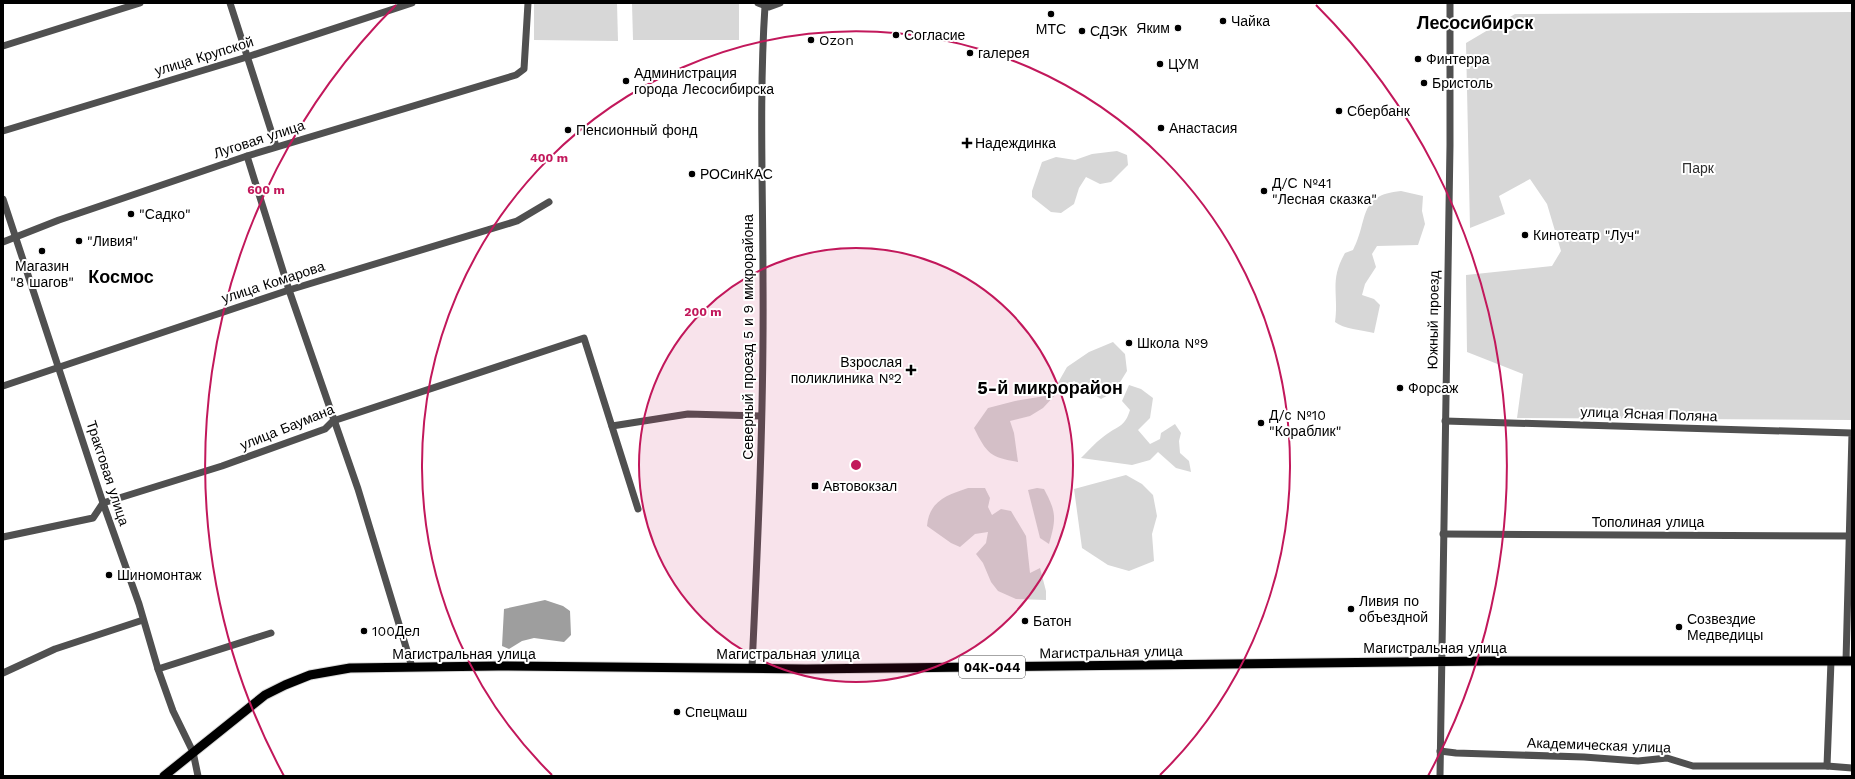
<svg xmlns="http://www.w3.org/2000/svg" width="1855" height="779" font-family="'Work Sans',sans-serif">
<rect width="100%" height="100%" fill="#fff"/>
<g fill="#d7d7d7">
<path d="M534 3H617L618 41 534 40Z"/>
<path d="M632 3H739V40H633Z"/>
<path d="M1852 12V420L1517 418 1523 374 1467 352 1466 275 1552 266 1561 251 1547 204 1530 179 1499 196 1505 214 1470 228 1466 43 1515 14Z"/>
<path d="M1117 151 1127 155 1128 165 1111 182 1100 184 1086 177 1079 188 1074 204 1061 213 1051 212 1032 197V191L1042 162 1056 157 1075 160 1092 154Z"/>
<path d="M1401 191 1423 196 1422 211 1425 224 1418 245 1377 246 1372 254 1376 267 1365 284 1362 295 1374 299 1380 305 1374 333C1362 330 1343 329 1335 322 1339 294 1329 281 1345 253L1353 250C1369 220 1357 195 1401 191Z"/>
<path d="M1113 342 1125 354 1127 371 1114 392 1101 399 1074 381 1057 393 1043 408 1030 416 1010 421 1014 433 1018 462C990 457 987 454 974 428L988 408 1015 401 1051 395 1067 367 1089 352Z"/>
<path d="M1129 385 1141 389 1153 398 1150 418 1138 430 1150 444 1160 439 1161 433 1175 424 1181 433 1179 441 1180 453 1189 461 1191 472 1176 468 1158 452 1150 460 1132 465 1081 458C1089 450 1098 440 1107 434 1120 425 1125 426 1130 410L1122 401Z"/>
<path d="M1126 475 1142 484 1153 495 1157 516 1152 534 1154 561 1129 571 1108 565 1082 548 1074 489Z"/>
<path d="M968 488H985L990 498 988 507 992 515 1001 509 1011 511 1026 536 1030 573 1040 568 1046 591V600L1016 599 998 591 991 582 983 563 976 554 986 543 988 532 975 534 960 547 951 543 927 526C929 501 947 495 968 488Z"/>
<path d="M1037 488 1044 489C1057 513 1056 519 1049 544L1040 538 1028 490Z"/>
</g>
<path fill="#9e9e9e" d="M545 600 563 606 570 611 571 635 564 642 534 638 522 641 509 649 502 646 504 609Z"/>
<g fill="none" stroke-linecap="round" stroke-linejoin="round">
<defs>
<path id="major" d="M164 776 265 695 285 685 310 675 350 668 498 666 806 669 1486 661H1852"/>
</defs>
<use href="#major" stroke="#dbdbdb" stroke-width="11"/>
<g stroke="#505050" stroke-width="7">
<path d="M230 3 276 146"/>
<path d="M758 3 769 7 780 3"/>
<path d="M3 46 140 3"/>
<path d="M3 131 247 57 412 3"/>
<path d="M247 156 289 290 358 489 412 667"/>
<path d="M3 199 103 503 139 604 158 669 173 711 193 752 198 776"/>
<path d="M3 242 59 220 247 156 516 75 524 69 528 3"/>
<path d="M3 386 289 290 517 221 549 202"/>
<path d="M1445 421 1852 433 1846 661"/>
<path d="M612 426 688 414 761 416"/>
<path d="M1443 534 1852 536"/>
<path d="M3 537 93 518 103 503 222 466 325 429 333 421 584 338 638 509"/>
<path d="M752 667C758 539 764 410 763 282 763 190 759 98 765 6"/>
<path d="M158 669 271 633"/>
<path d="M3 673 55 649 143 620"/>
<path d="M1440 751 1456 753 1584 757 1638 761 1667 758 1693 766H1827L1852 768"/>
<path d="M1827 766 1831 661"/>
<path d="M1440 776 1450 145V3"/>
</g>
<use href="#major" stroke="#000" stroke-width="9"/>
</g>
<circle cx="856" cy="465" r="217" fill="#c2185b" fill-opacity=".12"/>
<g fill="none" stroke="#c2185b" stroke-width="2">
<circle cx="856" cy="465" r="217"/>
<path d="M552 775A434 434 0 1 1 1160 775"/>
<path d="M284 776A651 651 0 0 1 396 5M1316 5A651 651 0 0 1 1428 776"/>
</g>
<g fill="#000" stroke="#fff" stroke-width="1.5">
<circle cx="1051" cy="14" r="4"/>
<circle cx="1223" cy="21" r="4"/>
<circle cx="1178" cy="28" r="4"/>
<circle cx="1082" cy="31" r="4"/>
<circle cx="896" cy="35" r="4"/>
<circle cx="811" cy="40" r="4"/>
<circle cx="970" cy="53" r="4"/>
<circle cx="1418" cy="59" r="4"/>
<circle cx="1160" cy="64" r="4"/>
<circle cx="626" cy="81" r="4"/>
<circle cx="1424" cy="83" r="4"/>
<circle cx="1339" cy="111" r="4"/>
<circle cx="1161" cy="128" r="4"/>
<circle cx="568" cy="130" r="4"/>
<path d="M965 137h4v4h4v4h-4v4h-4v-4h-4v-4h4z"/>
<circle cx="692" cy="174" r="4"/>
<circle cx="1264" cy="191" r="4"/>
<circle cx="131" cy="214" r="4"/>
<circle cx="1525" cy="235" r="4"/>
<circle cx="79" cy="241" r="4"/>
<circle cx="42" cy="251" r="4"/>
<circle cx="1129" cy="343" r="4"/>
<path d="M909 364h4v4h4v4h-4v4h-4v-4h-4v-4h4z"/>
<circle cx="1400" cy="388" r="4"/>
<circle cx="1261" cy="423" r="4"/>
<rect x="811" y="482" width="8" height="8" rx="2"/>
<circle cx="109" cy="575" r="4"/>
<circle cx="1351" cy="609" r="4"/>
<circle cx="1025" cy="621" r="4"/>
<circle cx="1679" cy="627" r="4"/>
<circle cx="364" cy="631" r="4"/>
<circle cx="677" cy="712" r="4"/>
</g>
<g text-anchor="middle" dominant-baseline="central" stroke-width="4" stroke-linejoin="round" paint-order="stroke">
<rect fill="#fff" stroke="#4c4c4c" stroke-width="1" x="959" y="656" width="66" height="22" rx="3"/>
<g font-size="13" font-weight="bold" fill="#000">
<text x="992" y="667">04К-044</text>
</g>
<g font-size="14" fill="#000" stroke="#fff" text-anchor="start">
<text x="1231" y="21">Чайка</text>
<text x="1170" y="28" text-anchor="end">Яким</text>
<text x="1051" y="29" text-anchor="middle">МТС</text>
<text x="1090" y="31">СДЭК</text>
<text x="904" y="35">Согласие</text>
<text x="819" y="40">Ozon</text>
<text x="978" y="53">галерея</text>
<text x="1426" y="59">Финтерра</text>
<text x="1168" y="64">ЦУМ</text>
<text x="634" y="73">Администрация<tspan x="634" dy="16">города Лесосибирска</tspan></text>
<text x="1432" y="83">Бристоль</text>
<text x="1347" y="111">Сбербанк</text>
<text x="1169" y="128">Анастасия</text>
<text x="576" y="130">Пенсионный фонд</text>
<text x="975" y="143">Надеждинка</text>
<text x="700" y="174">РОСинКАС</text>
<text x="1272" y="183">Д/С №41<tspan x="1272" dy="16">"Лесная сказка"</tspan></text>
<text x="139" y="214">"Садко"</text>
<text x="1533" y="235">Кинотеатр "Луч"</text>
<text x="87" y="241">"Ливия"</text>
<text x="42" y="266" text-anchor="middle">Магазин<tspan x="42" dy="16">"8 шагов"</tspan></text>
<text x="1137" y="343">Школа №9</text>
<text x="902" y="362" text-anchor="end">Взрослая<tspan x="902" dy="16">поликлиника №2</tspan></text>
<text x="1408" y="388">Форсаж</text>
<text x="1269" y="415">Д/с №10<tspan x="1269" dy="16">"Кораблик"</tspan></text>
<text x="823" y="486">Автовокзал</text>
<text x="117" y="575">Шиномонтаж</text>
<text x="1359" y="601">Ливия по<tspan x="1359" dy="16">объездной</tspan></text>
<text x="1687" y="619">Созвездие<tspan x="1687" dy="16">Медведицы</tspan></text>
<text x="1033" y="621">Батон</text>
<text x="372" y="631">100Дел</text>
<text x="685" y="712">Спецмаш</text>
</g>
<g font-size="14" fill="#000" stroke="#fff">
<text transform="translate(204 56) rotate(-17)">улица Крупской</text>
<text transform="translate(259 139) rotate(-18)">Луговая улица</text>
<text transform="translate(273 282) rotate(-18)">улица Комарова</text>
<text transform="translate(1433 320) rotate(-89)">Южный проезд</text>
<text transform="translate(748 337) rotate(-90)">Северный проезд 5 и 9 микрорайона</text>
<text transform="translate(1649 414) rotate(2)">улица Ясная Поляна</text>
<text transform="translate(287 427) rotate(-22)">улица Баумана</text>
<text transform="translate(108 473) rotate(72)">Трактовая улица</text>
<text x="1648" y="522">Тополиная улица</text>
<text x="1435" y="648">Магистральная улица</text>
<text transform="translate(1111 652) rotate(-1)">Магистральная улица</text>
<text x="464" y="654">Магистральная улица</text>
<text x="788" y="654">Магистральная улица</text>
<text transform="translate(1599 745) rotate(2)">Академическая улица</text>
</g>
<g font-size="14" fill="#2e2e2e" stroke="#fff">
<text x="1698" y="168">Парк</text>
</g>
<g font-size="18" font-weight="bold" fill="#000" stroke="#fff">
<text x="1475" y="22">Лесосибирск</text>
<text x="121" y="276">Космос</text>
<text x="1050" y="387">5-й микрорайон</text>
</g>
</g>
<circle cx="856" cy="465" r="6" fill="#c2185b" stroke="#fff" stroke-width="2"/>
<g font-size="12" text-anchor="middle" font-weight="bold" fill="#c2185b" stroke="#fff" stroke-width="4" stroke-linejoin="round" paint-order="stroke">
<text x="549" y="162">400 m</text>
<text x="266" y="194">600 m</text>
<text x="703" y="316">200 m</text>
</g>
<rect width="1855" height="779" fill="none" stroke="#000000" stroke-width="8"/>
</svg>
